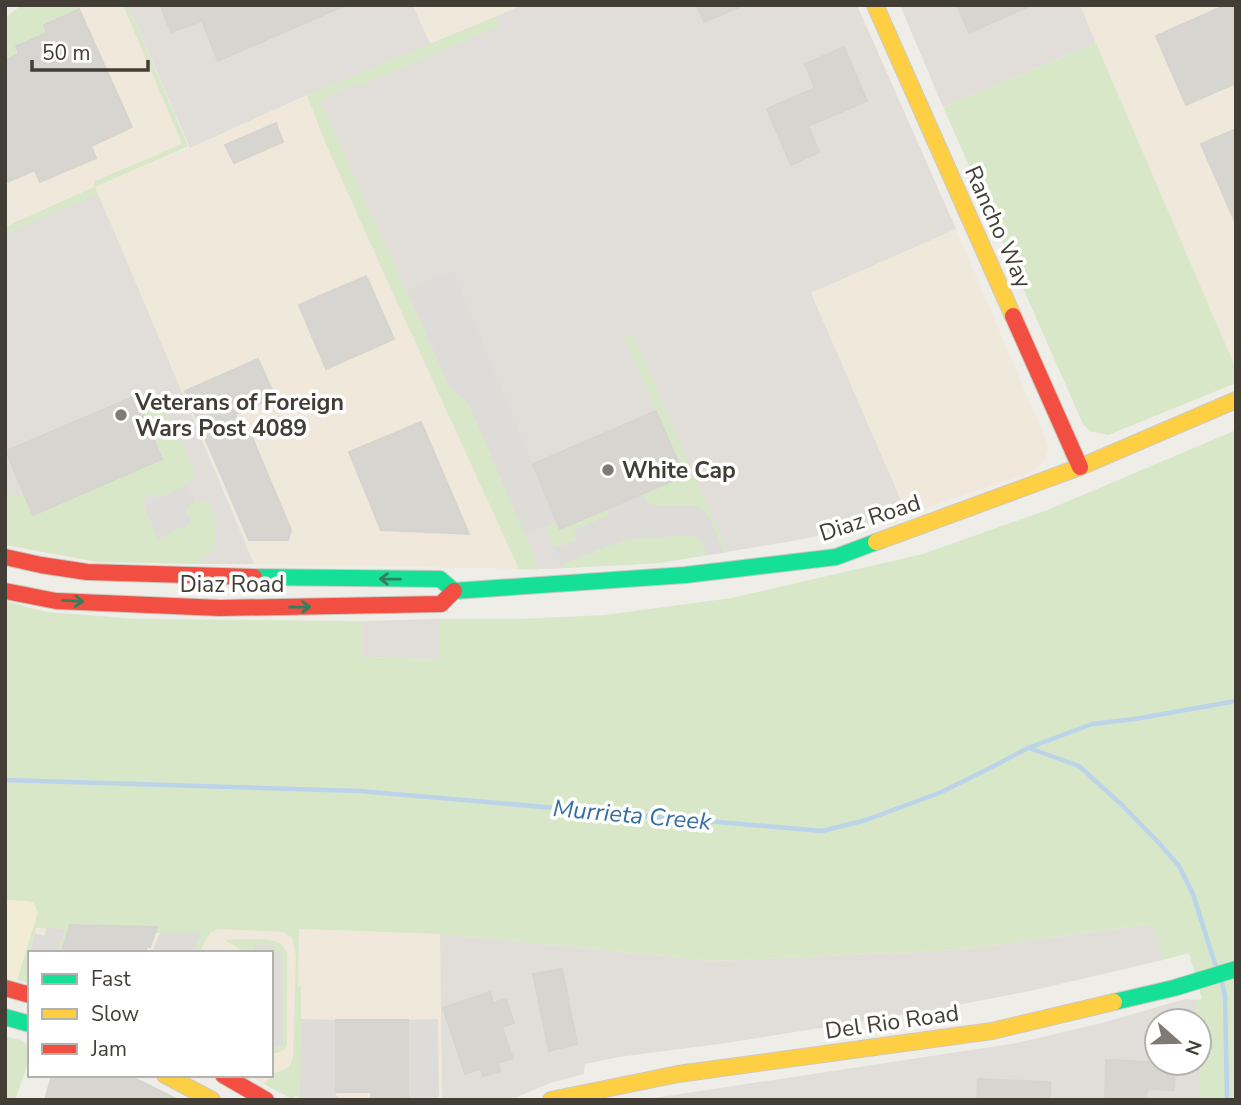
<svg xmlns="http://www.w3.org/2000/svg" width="1241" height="1105" font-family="'Nunito Sans',sans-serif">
<rect width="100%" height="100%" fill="#eeede8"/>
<g fill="#f0e9db">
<path d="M21 5H128L189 147 142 168 190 148 307 95 324 139 382 269 519 569 254 564 95 187 5 227V17Z"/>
<path d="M413 5H523L430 44Z"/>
<path d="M1080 5H1236V369L1096 43Z"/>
<path d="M956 229 1048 445V451L1045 459 1038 467 1024 475 907 514 811 293Z"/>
<path d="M38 912 299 929 440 934 442 1100H292L248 1075H271V953H30V983L17 980Z"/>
</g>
<g fill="#e1ded9">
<path d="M128 5H413L430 44 523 5H857L956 229 811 293 907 514 852 529 787 542 659 563 549 569H519L382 269 324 139 307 95 190 148Z"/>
<path d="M900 5H1080L1096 43 943 107Z"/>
<path d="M95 187 128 264 254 564H199L5 545V227Z"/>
<path d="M440 619V659L361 657 362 621Z"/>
<path d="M1153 924 1163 960 1030 991 927 1011 726 1043 619 1057 585 1064 584 1074 550 1083 510 1100H442L440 934 715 961 959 950Z"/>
<path d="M1185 999 1195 1000 1198 1021H1157V1063H1199V1100H641L1017 1043 1102 1023Z"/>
</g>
<g fill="#d9e7c9">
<path d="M22 5H83V6L43 24 46 33 15 45 17 54 5 59V18Z"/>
<path d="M123 5H128L188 146 95 187 98 194 5 234V227L94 187 95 181 182 144Z"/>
<path d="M495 17 499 26 360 86 359 83 329 95V98L321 102 450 388 465 399 470 407 534 554 537 570 519 569 382 269 324 139 307 95Z"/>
<path d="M1096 43 1236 369V383L1108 435 1090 431 1083 424 943 107Z"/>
<path d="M632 333 728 552 724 553 710 519 647 503 643 493 683 476 624 337Z"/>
<path d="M161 398 193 470V479L187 485 160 497 154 492 141 500 159 539 186 511C188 505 190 502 197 501 221 496 215 539 214 552H210L200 559 199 564 97 562 5 545V494L25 496 33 515 162 459 140 408Z"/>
<path d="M1236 430V1100H1199V1021H1198L1195 1000 1202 999 1189 953 1163 960 1152 924 959 950 715 961 440 934 299 929 298 987H301V1098L295 1095 294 1100 264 1084 273 1074 289 1067 293 1057 296 956 292 938 283 932 218 929 210 933 199 953H193L202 933H155L71 925 63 953H58L65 929 36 928 25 968 30 970V983L17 980 38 912 26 901 5 900V601L47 612 137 619 362 621 361 657 439 659 440 619H518L605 615 731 598 923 554 1050 509Z"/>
<path d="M607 509 610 515 574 530 577 541 561 546 553 545 545 527 557 522 560 528Z"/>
<path d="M689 535C701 538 704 545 707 555L659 563 562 568 563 564 624 540Z"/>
<path d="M224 940C235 939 265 938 275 941 282 943 284 948 287 953V1042C286 1051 280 1053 272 1053L271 1052 275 1045H282L275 952 272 950V945L255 944V951H244Z"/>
<path d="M5 1037C12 1038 22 1039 27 1045 34 1054 19 1088 15 1100H5Z"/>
</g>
<path fill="#f1ecd3" d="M5 900 33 902 38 912 17 980 5 977Z"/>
<g fill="#dddcd8">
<path d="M453 270 557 522 525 535 470 407 465 399 450 388 407 289Z"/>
<path d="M187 485 195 502 189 504 186 511 191 523 158 539 144 506Z"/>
<path d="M643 493 647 503 651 505H693L702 509 710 519 724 553 707 555 703 544 700 540 696 537 689 535 636 538 624 540 566 562 563 564 562 568 553 545 561 546 576 541 577 538 574 530 609 515 607 509Z"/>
<path d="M47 928 65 929 58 953H30V970L25 968 35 933 44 936Z"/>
<path d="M160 933H202L193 953H152Z"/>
<path d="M255 944 272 945V951L282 953 283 1045H275L271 1052V953H244V951H255Z"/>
<path d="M301 1019 336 1020V1095L340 1098H355V1100H300Z"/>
<path d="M438 1019 439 1096 432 1100H408V1020Z"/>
</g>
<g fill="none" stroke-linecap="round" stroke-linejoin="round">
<g stroke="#bbd4e9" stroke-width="4.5">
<path d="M1029 748 1079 766 1122 805 1159 843 1179 866 1193 894 1216 967"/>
<path d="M5 780 359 791 822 831 866 820 939 793 988 769 1028 748 1092 724 1135 719 1236 701"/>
<path d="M1222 982 1225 996 1227 1100"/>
</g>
</g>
<g fill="#d7d5d0" stroke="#d6d4ce" stroke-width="2">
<path d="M160 5H346L218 61 202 21 171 32Z"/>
<path d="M697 5H744L704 22Z"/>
<path d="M957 5H1032L969 33Z"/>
<path d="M1226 5H1236V83L1186 105 1156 36Z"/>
<path d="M79 9 132 127 91 146 96 158 40 182 35 170 5 183V60L19 54 16 46 47 33 44 25Z"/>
<path d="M844 47 867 101 808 126 819 152 791 165 767 109 815 88 805 64Z"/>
<path d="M276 123 283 142 234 163 225 145Z"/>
<path d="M1236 129V224L1201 144Z"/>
<path d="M366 276 394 339 326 369 299 305Z"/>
<path d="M258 359 275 397 235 414 245 438 251 435 291 530 288 540H249L185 391Z"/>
<path d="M135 396 162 459 33 515 6 451Z"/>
<path d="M656 411 684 476 560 529 533 464Z"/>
<path d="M421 422 469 534 381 530 349 452Z"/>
<path d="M70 925 157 927 150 947 147 946 145 953H76L63 948Z"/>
<path d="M562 969 577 1044 549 1051 533 974Z"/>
<path d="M490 992 493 1003 506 999 514 1023 502 1027 513 1058 498 1063 500 1071 483 1076 481 1069 465 1074 443 1008Z"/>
<path d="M336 1020H408V1100H371V1092H336Z"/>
<path d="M1106 1060 1175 1063 1174 1090 1147 1089 1146 1100H1105Z"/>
<path d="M52 1075H128L178 1100H45Z"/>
<path d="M978 1079 1050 1082V1100H977Z"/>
</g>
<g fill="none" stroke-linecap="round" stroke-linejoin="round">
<defs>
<g id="fast">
<path d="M254 577 440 579 454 591 685 575 836 557 876 542"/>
<path d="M1114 1002 1174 988 1236 969"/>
<path d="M5 1017 30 1024"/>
</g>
<g id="slow">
<path d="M875 5 1013 316"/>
<path d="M876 542 1080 467 1236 400"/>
<path d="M165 1075 212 1100"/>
<path d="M551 1100 678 1074 992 1031 1114 1002"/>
</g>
<g id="jam">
<path d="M1013 316 1080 467"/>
<path d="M5 557 41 565 87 572 254 577"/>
<path d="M5 591 56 601 220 608 441 604 454 591"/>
<path d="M5 988 30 995"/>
<path d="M223 1075 266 1100"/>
</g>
</defs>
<use href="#fast" stroke="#cccabf" stroke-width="18"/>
<use href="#slow" stroke="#cccabf" stroke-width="18"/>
<use href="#jam" stroke="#cccabf" stroke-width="18"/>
<use href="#fast" stroke="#16e098" stroke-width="16"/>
<use href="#slow" stroke="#ffcf43" stroke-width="16"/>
<use href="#jam" stroke="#f24e42" stroke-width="16"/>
</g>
<defs><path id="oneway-shaft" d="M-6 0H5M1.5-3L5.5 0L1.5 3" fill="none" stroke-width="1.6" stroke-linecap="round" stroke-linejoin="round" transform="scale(1.75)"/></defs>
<g stroke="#317f5d">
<use href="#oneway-shaft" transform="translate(390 579) rotate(-179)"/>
<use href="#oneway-shaft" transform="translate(73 601) rotate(3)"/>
<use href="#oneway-shaft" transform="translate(300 607) rotate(-1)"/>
</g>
<g fill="#7f7b74" stroke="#fff" stroke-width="2.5">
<circle cx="121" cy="415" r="7"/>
<circle cx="608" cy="470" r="7"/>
</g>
<g text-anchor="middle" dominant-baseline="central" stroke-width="7" stroke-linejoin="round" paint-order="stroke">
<g font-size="23" fill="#433e35" stroke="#fff">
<text transform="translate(998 227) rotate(66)">Rancho Way</text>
<text transform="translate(870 518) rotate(-18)">Diaz Road</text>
<text x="232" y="584">Diaz Road</text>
<text transform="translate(892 1022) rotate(-8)">Del Rio Road</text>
</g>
<g font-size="23" font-weight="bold" fill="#433e35" stroke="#fff" text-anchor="start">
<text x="135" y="402">Veterans of Foreign<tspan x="135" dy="26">Wars Post 4089</tspan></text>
<text x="622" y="470">White Cap</text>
</g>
<g font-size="24" font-style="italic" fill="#376fa5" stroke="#fff">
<text transform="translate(632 815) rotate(5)">Murrieta Creek</text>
</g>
</g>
<rect width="1241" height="1105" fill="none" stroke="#433e35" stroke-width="14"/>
<rect x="28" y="951" width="245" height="126" fill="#ffffff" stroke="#b4b2ae" stroke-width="2"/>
<rect x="42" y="974" width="35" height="10" fill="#16e098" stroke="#b4b2ae" stroke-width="2"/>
<text x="91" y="986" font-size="21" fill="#433e35">Fast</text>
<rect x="42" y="1009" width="35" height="10" fill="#ffcf43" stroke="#b4b2ae" stroke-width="2"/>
<text x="91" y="1021" font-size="21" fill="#433e35">Slow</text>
<rect x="42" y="1044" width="35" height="10" fill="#f24e42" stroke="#b4b2ae" stroke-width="2"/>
<text x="91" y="1056" font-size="21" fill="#433e35">Jam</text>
<g transform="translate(1178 1042) rotate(110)"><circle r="33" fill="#ffffff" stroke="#b4b2ae" stroke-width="2"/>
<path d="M0-5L12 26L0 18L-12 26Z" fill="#7f7b74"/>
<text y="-10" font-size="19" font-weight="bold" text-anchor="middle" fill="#433e35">N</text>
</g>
<path d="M32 60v10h116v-10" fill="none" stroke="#433e35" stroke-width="3.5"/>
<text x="42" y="60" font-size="21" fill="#433e35" stroke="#ffffff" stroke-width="5" paint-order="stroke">50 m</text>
</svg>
